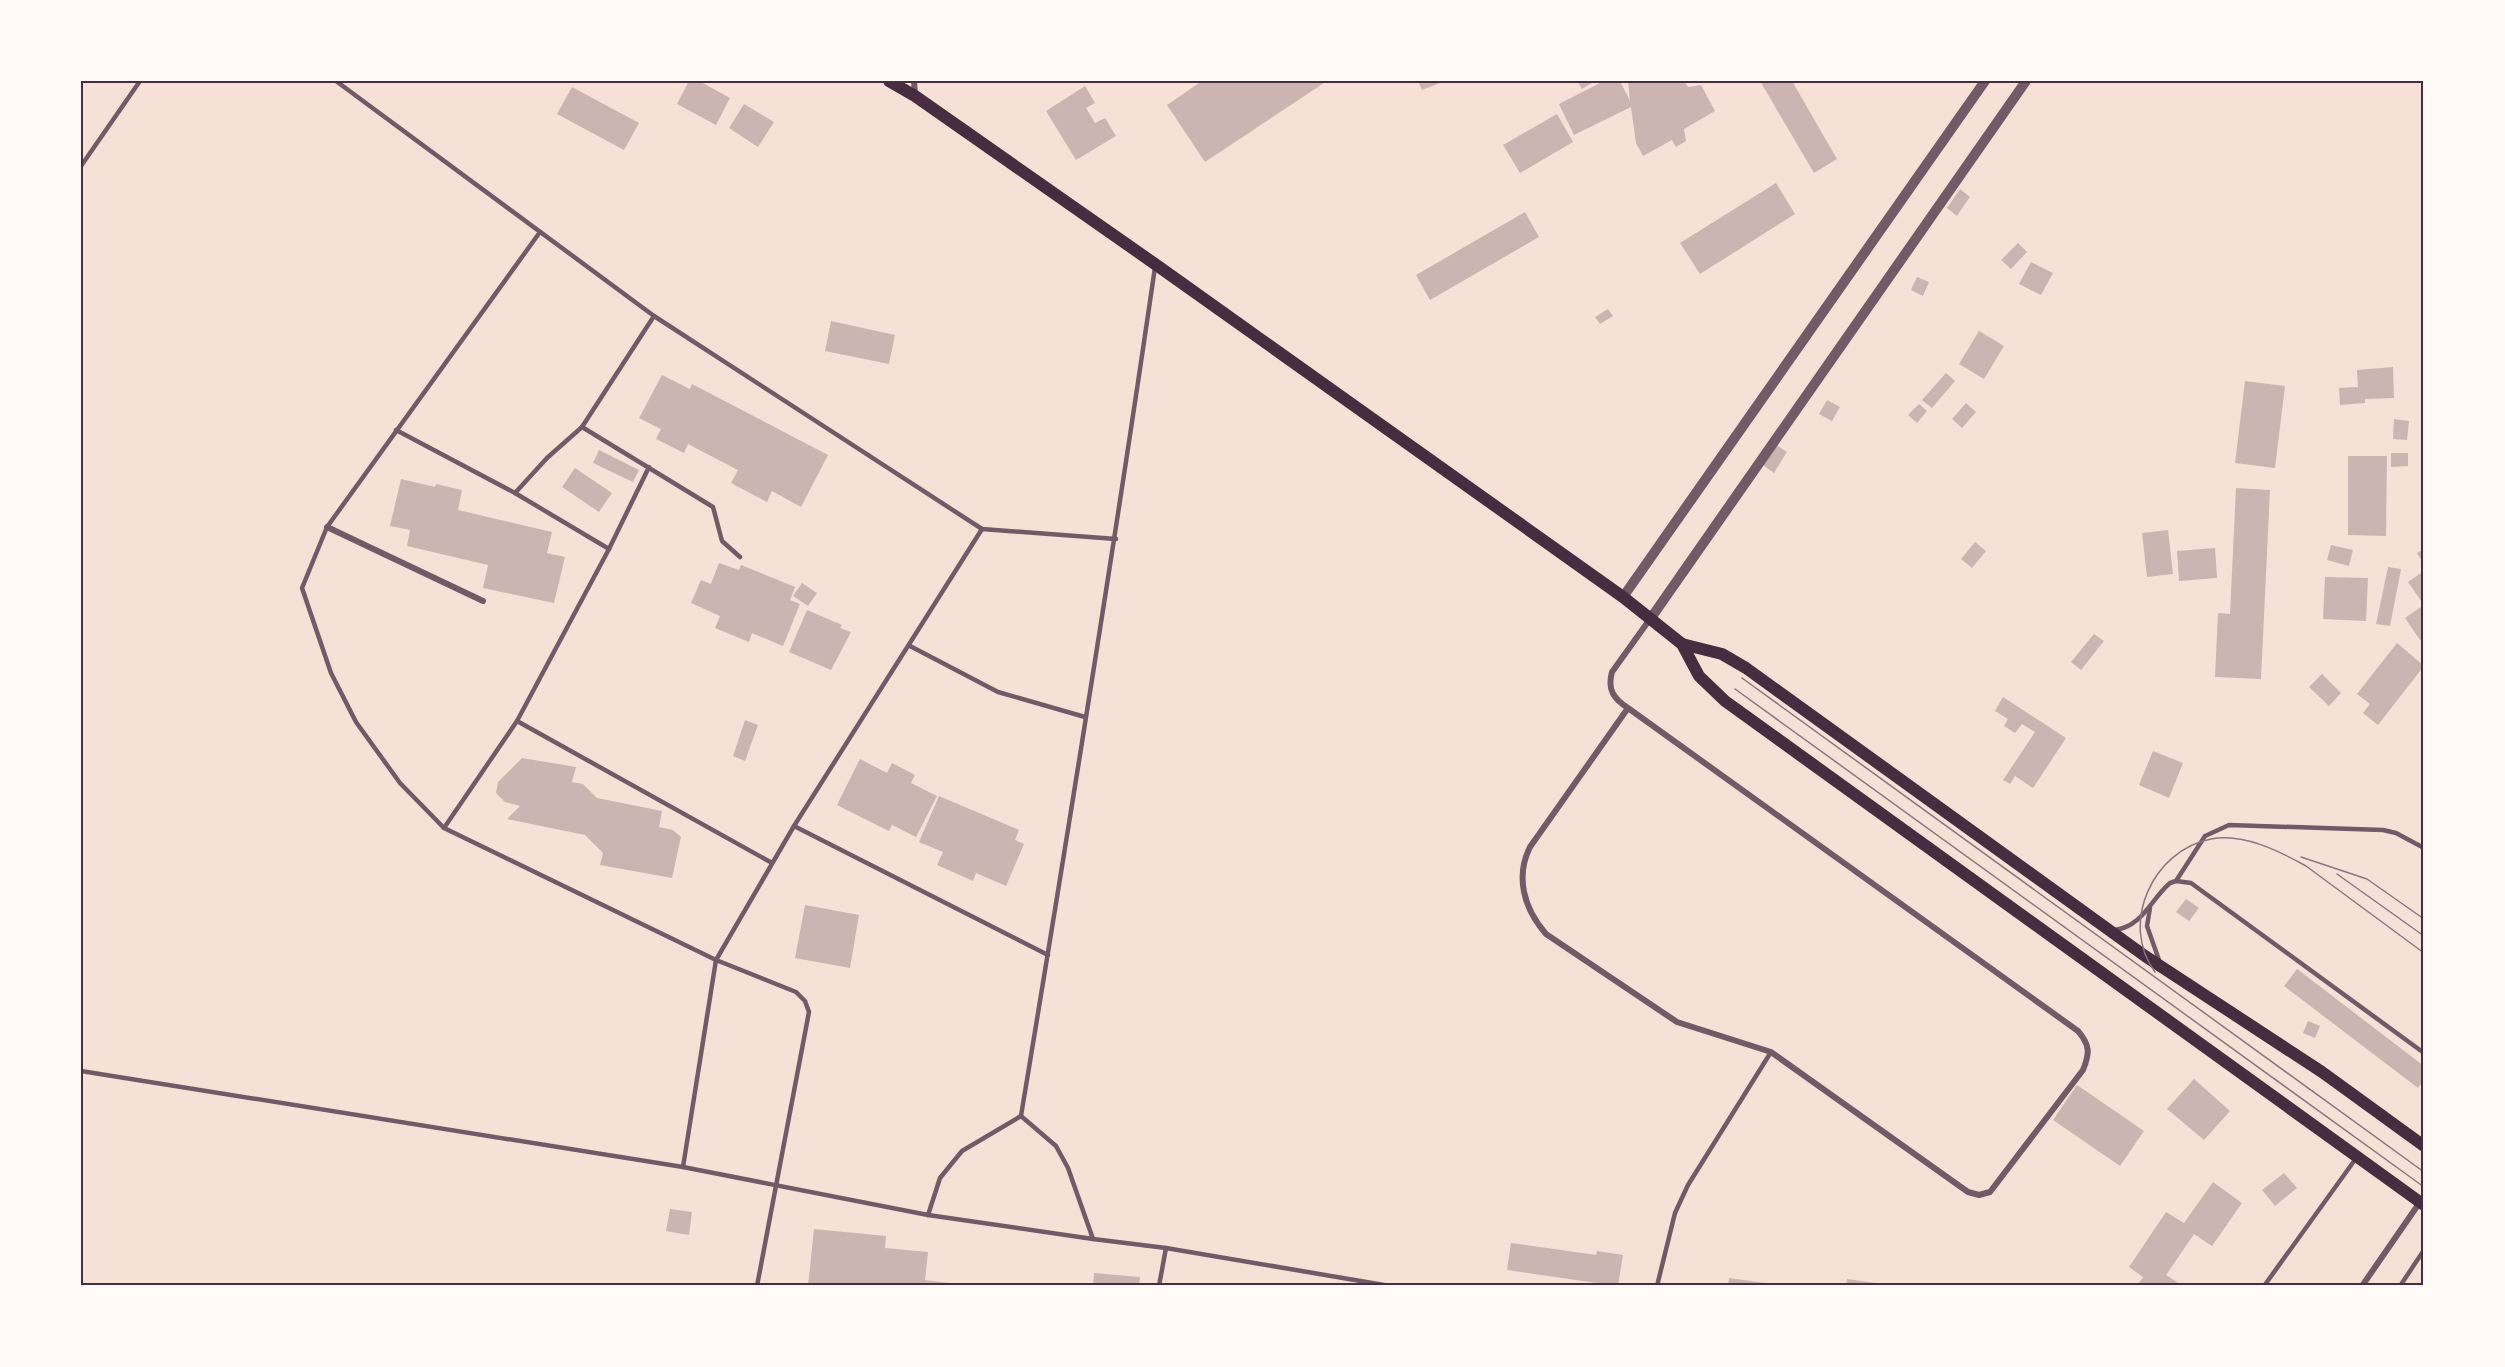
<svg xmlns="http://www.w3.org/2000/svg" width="2505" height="1367" font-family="Spectral,serif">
<rect width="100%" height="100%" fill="#f7e1d7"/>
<g fill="#ccb4b1">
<path d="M689 81H699L730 98 716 125 677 104Z"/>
<path d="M1202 81H1327L1205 162 1167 105Z"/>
<path d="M1418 81H1445L1422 90Z"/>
<path d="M1577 81H1595L1582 89Z"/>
<path d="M1604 81H1620L1630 101 1628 81H1684L1688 87 1701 85 1715 111 1684 129 1686 141 1676 147 1672 140 1643 156 1636 143 1631 107 1574 135 1559 104Z"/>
<path d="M1760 81H1792L1837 159 1814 173Z"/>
<path d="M1085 86 1095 103 1086 108 1095 123 1105 118 1116 136 1076 160 1046 111Z"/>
<path d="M572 87 639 123 624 150 557 114Z"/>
<path d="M744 104 774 122 758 147 729 128Z"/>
<path d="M1557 114 1573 142 1520 173 1503 145Z"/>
<path d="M1776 183 1795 214 1700 274 1680 243Z"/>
<path d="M1960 189 1970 197 1957 216 1947 208Z"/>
<path d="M1525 212 1539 237 1430 300 1416 275Z"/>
<path d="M2018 243 2027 252 2011 269 2001 260Z"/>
<path d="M2031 262 2053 273 2041 295 2019 284Z"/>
<path d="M1917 277 1929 282 1923 296 1911 290Z"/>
<path d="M1608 309 1613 316 1600 324 1595 317Z"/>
<path d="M831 321 895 335 889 364 825 351Z"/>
<path d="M1979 331 2004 346 1984 379 1959 364Z"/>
<path d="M2393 367 2394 398 2365 399V403L2340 405 2339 388 2358 387 2357 370Z"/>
<path d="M1946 373 1955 381 1932 408 1922 400Z"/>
<path d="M662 375 690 389 692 384 828 455 801 507 772 491 767 502 731 483 738 470 688 444 684 453 656 439 661 429 639 418Z"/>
<path d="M2245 381 2285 386 2275 468 2235 463Z"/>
<path d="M1827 400 1840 407 1832 421 1819 414Z"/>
<path d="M1966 403 1976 412 1962 428 1952 419Z"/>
<path d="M1919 404 1927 411 1917 423 1908 415Z"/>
<path d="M2394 419 2409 421 2407 440 2393 439Z"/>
<path d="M1776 445 1787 452 1774 473 1763 465Z"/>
<path d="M599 450 639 470 633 482 593 463Z"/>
<path d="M2391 453H2408V466L2391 467Z"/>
<path d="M2348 456H2387L2386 536 2348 535Z"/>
<path d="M575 468 612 493 599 512 562 487Z"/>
<path d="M401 479 435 487 436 484 462 490 458 510 552 532 547 553 565 557 554 603 483 588 488 565 407 546 410 530 390 526Z"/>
<path d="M2236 488 2270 490 2261 679 2215 677 2218 613 2230 614Z"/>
<path d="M2168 530 2173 574 2147 577 2142 533Z"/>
<path d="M1975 542 1986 551 1972 568 1961 559Z"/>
<path d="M2331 545 2353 550 2349 566 2327 560Z"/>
<path d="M2215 548 2217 578 2179 581 2177 551Z"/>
<path d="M2424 549V564L2417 553Z"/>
<path d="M719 563 739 570 741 565 795 587 790 600 800 604 783 646 752 633 749 642 715 628 720 616 691 603 701 580 711 584Z"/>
<path d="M2388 567 2401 569 2390 626 2376 624Z"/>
<path d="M2424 571V638L2420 640 2405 618 2424 605 2408 582Z"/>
<path d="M2325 577 2368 578 2366 621 2323 619Z"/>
<path d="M802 583 817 593 808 606 793 596Z"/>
<path d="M807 610 842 625 840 628 851 632 831 670 789 652Z"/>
<path d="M2094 634 2104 641 2081 670 2071 662Z"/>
<path d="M2397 643 2424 666 2378 725 2363 713 2370 704 2357 694Z"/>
<path d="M2322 674 2341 693 2329 706 2309 687Z"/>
<path d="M2003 697 2066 738 2033 788 2015 776 2010 784 2003 780 2035 732 2022 724 2015 733 2004 726 2008 719 1995 711Z"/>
<path d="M745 720 758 725 745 761 733 756Z"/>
<path d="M2153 751 2183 763 2169 798 2139 785Z"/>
<path d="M522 758 576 767 572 782 583 784 597 798 662 811 659 827 673 830 681 837 672 878 600 865 603 853 585 835 507 819 520 806 505 802 496 793 498 782Z"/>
<path d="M860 759 887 773 892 763 915 775 911 783 937 796 916 837 892 825 889 831 837 805Z"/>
<path d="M939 796 1019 830 1015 840 1024 844 1006 886 976 873 973 881 937 865 943 852 919 842Z"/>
<path d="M2186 899 2199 908 2189 921 2176 912Z"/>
<path d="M805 905 859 915 850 968 795 958Z"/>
<path d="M2297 969 2424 1066V1080L2418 1088 2284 986Z"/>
<path d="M2308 1021 2320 1026 2315 1038 2303 1033Z"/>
<path d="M2194 1079 2230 1111 2204 1140 2167 1109Z"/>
<path d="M2077 1085 2144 1131 2120 1166 2053 1120Z"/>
<path d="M2284 1173 2297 1188 2275 1206 2262 1190Z"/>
<path d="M2213 1182 2242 1203 2212 1246 2194 1234 2166 1275 2183 1286H2137L2143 1277 2129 1267 2166 1212 2184 1223Z"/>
<path d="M670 1209 692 1212 689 1235 666 1231Z"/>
<path d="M814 1229 886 1236 885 1248 928 1252 925 1280 973 1286H808Z"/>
<path d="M1511 1243 1596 1255 1597 1251 1623 1255 1618 1286 1507 1270Z"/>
<path d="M1094 1273 1140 1277 1139 1286H1093Z"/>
<path d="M1729 1278 1780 1285V1286H1728Z"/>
<path d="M1847 1279 1891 1285V1286H1846Z"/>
</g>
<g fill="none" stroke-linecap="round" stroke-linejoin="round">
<g stroke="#755966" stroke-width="4.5">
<path d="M336 81 654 316 982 529 1116 539"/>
<path d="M81 166 140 81"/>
<path d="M540 232 327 527 302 588 331 673 356 722 400 783 444 828 716 960 683 1167"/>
<path d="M582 427 713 507 722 541 740 557"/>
<path d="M396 430 515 493 609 549"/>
<path d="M515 493 547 458 582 427 654 316"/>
<path d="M910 646 998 692 1085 717"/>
<path d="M517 721 772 863"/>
<path d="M794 826 1048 955"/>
<path d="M444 828 517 721 609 549 649 467"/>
<path d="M2176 881 2205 836 2229 825 2383 830 2396 833 2424 848"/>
<path d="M2150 908 2147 926 2159 960"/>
<path d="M2115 930C2143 926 2151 899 2170 883L2176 881 2191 883 2424 1053"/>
<path d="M81 1071 683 1167 928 1215 1093 1239 1068 1168 1056 1146 1021 1116C1068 833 1114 550 1155 267"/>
<path d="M928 1215 940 1178 962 1151 1021 1116"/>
<path d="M1093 1239 1166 1248 1390 1286"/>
<path d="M757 1286 809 1012 805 1001 796 992 716 960 794 826 982 529"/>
<path d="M1159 1286 1166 1248"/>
<path d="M1657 1286 1675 1213 1688 1185 1771 1052"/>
<path d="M2264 1286 2357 1157"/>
<path d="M2400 1286 2424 1250"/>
</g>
<g stroke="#755966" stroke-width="6">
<path d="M914 81 915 95"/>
<path d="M327 527 483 601"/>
<path d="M1628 708 1530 847C1515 877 1524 909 1546 934L1677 1022 1771 1052 1968 1192 1979 1195 1990 1192 2083 1070C2090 1053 2090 1045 2078 1031L1628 708C1614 699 1607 690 1612 672L1650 619"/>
<path d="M2362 1286 2420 1202"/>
</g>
<g stroke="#755966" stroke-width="10">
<path d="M1623 597 1985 81"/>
<path d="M1651 618 2026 81"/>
</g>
<g stroke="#4a2c40" stroke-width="12">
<path d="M889 81 915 96 1155 264 1623 597 1682 644 1699 676 1725 701 2424 1205"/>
<path d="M1682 644 1722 654 1746 668 2145 956 2322 1072 2424 1146"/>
</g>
<g stroke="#8f747c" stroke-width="1.5">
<path d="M1742 678 2424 1172"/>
<path d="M1735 689 2424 1187"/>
<path d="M2301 857 2367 879 2424 919"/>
<path d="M2337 874 2424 936"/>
<path d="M2155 972C2119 924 2153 850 2211 839 2244 833 2279 851 2306 866L2424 953"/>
</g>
</g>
<rect width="2505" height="1367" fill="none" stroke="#fffaf5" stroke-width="165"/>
<rect x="82" y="82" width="2340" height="1202" fill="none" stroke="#4a2c40" stroke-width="2"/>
</svg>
